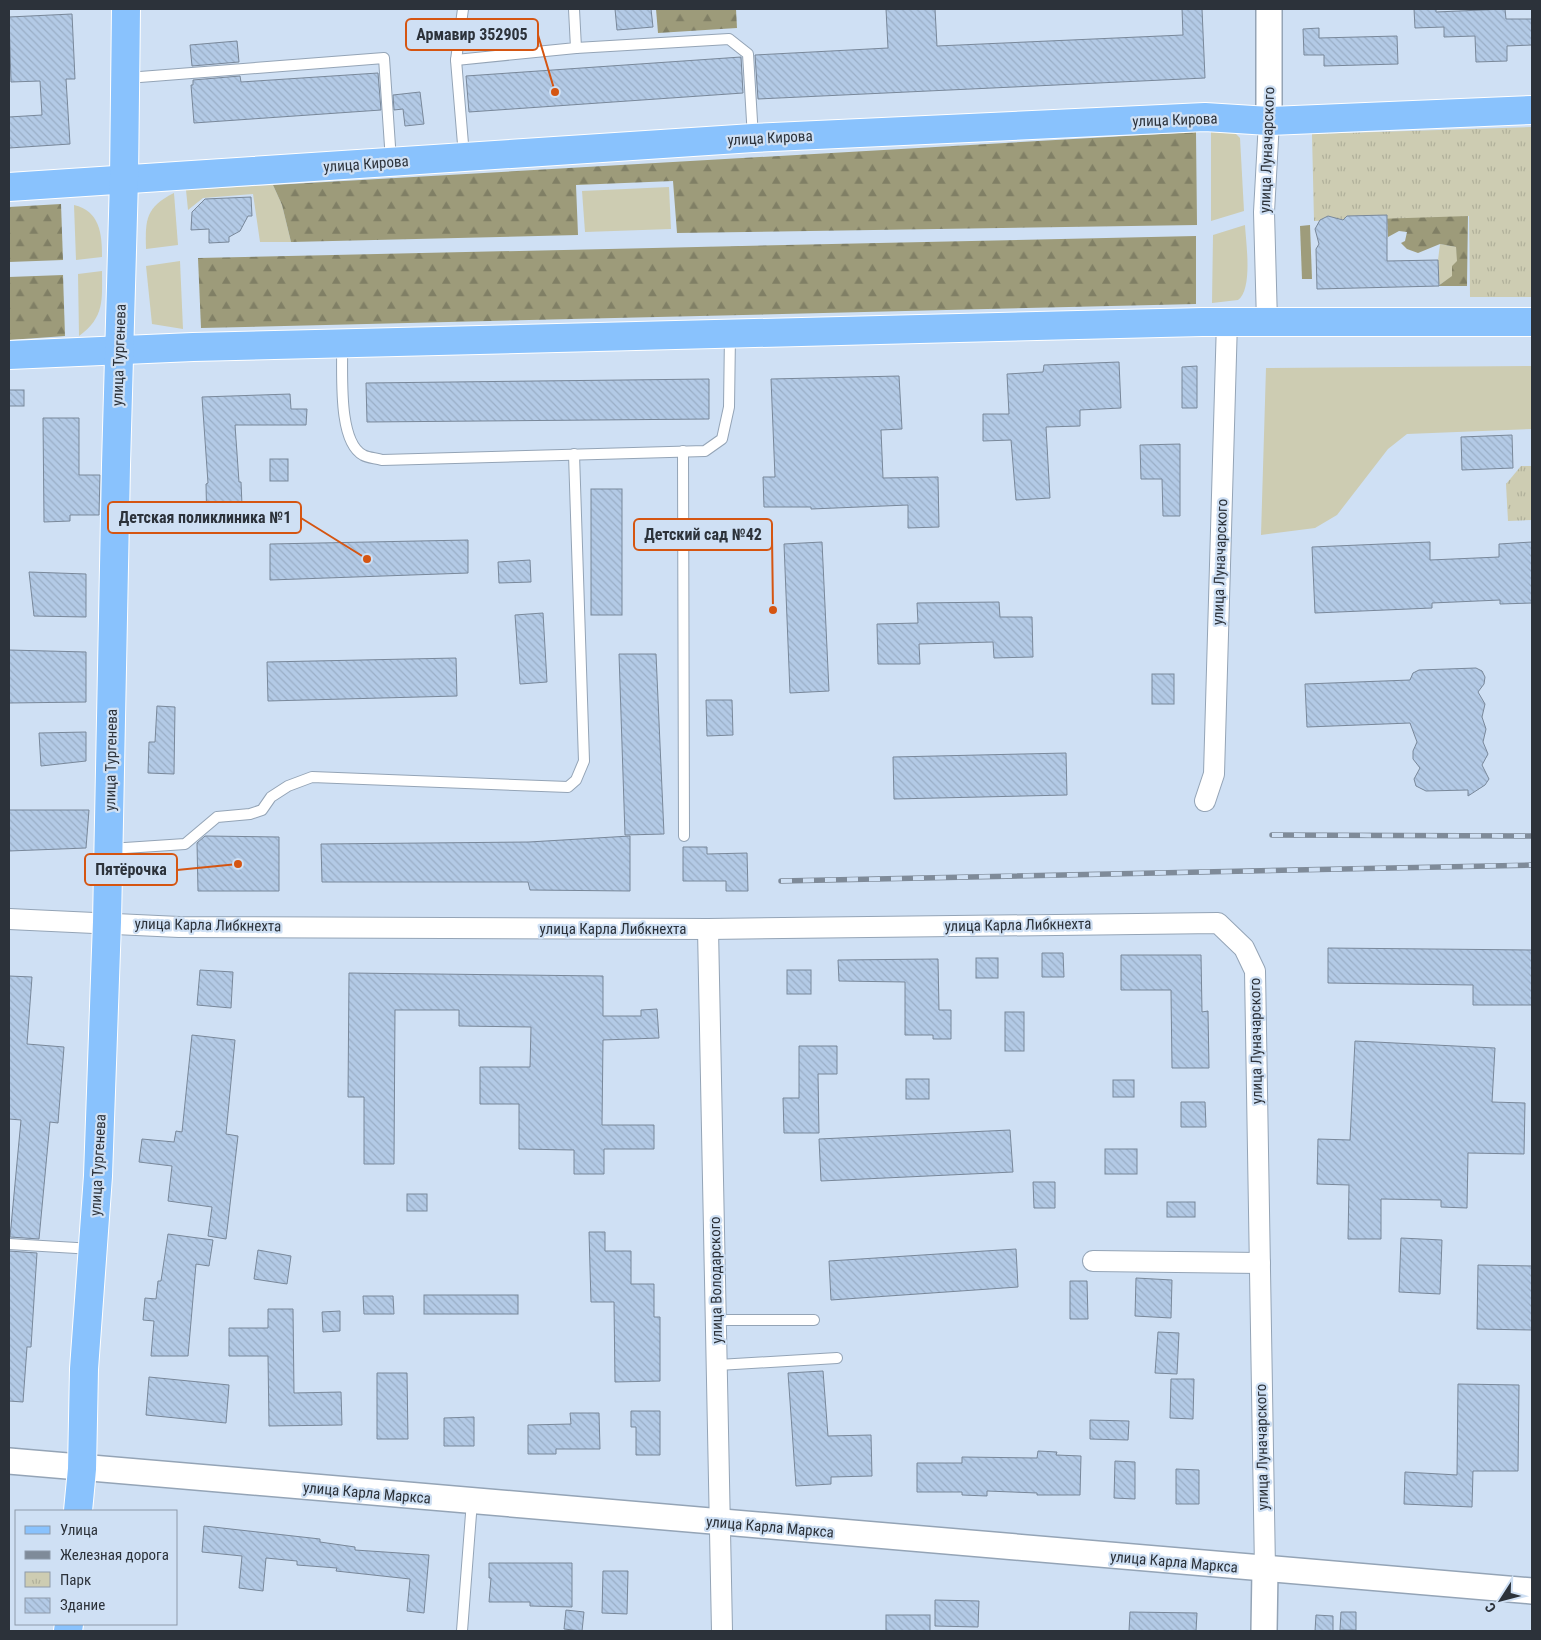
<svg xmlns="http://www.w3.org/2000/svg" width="1541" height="1640" font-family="'Roboto Condensed',sans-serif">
<defs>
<pattern id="forest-firs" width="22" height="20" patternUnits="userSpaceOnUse" patternTransform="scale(1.25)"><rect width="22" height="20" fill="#9d9b7a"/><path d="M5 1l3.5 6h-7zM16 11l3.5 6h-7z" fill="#807f65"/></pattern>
<pattern id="park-tufts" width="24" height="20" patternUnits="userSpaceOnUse" patternTransform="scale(1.25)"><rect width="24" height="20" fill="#cdccb2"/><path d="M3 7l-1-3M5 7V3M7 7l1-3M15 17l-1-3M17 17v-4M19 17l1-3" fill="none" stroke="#b0b09a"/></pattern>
<pattern id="building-back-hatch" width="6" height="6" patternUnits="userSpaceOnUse" patternTransform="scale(1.25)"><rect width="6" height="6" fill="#b3cae6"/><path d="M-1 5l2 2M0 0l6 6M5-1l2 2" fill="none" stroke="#9aaec6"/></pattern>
</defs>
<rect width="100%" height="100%" fill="#cfe0f4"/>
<g fill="#cdccb2">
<path d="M1211 130 1233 131 1240 138 1244 211 1211 221Z"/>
<path d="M273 185 282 205 291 242H260L253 194 203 198 188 210 186 190Z"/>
<path d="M669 187 671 229 585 232 582 191Z"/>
<path d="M174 193 178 245 146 249C145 219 146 207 174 193Z"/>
<path d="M74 205C100 211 102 234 102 257L76 260Z"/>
<path d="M1245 225C1246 243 1253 289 1238 300L1212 303 1213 235Z"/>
<path d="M1440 244 1456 247 1459 263 1455 275 1439 285 1438 260Z"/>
<path d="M180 261 183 329 152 324 146 266Z"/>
<path d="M102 271C102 300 105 317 79 336L78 274Z"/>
<path d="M1532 366V429L1407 434 1388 449 1337 515 1315 528 1261 535 1266 368Z"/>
</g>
<g fill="url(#forest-firs)">
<path d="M656 9H736L737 28 658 33Z"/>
<path d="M1196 132 1197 225 677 233 673 181 576 185 578 235 291 242 282 205 273 185Z"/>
<path d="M61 204 63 260 9 262V207Z"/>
<path d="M1468 213 1467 286H1438L1452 276V266L1457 261 1456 247 1440 244 1418 253 1407 249 1401 243 1405 241 1407 232 1399 231 1388 237 1387 215Z"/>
<path d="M1196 236V304L201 328 198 258Z"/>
<path d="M63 275 65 336 9 340V277Z"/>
</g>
<g fill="url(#park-tufts)">
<path d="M1532 127V297H1470L1469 216 1314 221 1312 134Z"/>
<path d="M1521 466H1532V520L1508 521 1506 484Z"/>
</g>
<path fill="#9e9c7b" d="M1310 225 1312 279H1302L1300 226Z"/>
<g fill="url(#building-back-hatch)" stroke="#79889a">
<path d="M615 9H651L653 27 617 30Z"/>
<path d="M886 9H935L937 46 1183 35 1182 9H1202L1205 78 758 99 755 55 888 48Z"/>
<path d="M1414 9H1436V12L1505 9 1506 19H1532V45L1507 46V61L1476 62 1475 36 1444 37V27L1415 28Z"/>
<path d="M72 14 75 79H66L70 144 9 148V117L42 115 40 81 11 82 9 17Z"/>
<path d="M1319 28V38L1397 36 1398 64 1324 66V55H1304L1303 29Z"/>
<path d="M237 41 239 62 192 66 190 45Z"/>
<path d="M741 57 743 93 469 112 466 76Z"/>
<path d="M378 73 381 110 194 123 191 85H193V80L240 76 241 82Z"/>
<path d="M420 92 424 124 405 126 403 109 394 110 393 95Z"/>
<path d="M251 197 252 216H248L240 231 229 237V242L209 243V229L191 230 192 212 205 199Z"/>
<path d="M1387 215V261L1438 260 1439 286 1317 289 1316 249 1319 244 1315 229 1320 220 1328 216 1343 220 1347 216Z"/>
<path d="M1119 362 1121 408 1080 410V426L1046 427 1050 498 1016 500 1011 440 983 441V414H1009L1007 374 1043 372 1044 365Z"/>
<path d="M1197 366V408H1182V367Z"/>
<path d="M899 376 902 429 881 430 883 478 938 477 939 527 908 528V505L811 509V507H764L763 477H775L771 379Z"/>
<path d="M709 379V419L367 422 366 383Z"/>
<rect x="9" y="390" width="15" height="16"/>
<path d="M290 394 291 409H307L306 425H235L239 482H241L243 528 207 530 206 484 208 483 202 397Z"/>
<path d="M43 418H79V475H100L99 515H70V521L44 522Z"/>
<path d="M1512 435 1513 468 1462 470 1461 437Z"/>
<path d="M1180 444V516H1163L1162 479H1141L1140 445Z"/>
<rect x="270" y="459" width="18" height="22"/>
<rect x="591" y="489" width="31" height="126"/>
<path d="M468 540V573L270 580V544Z"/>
<path d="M822 542 829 691 790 693 784 544Z"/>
<path d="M1430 542V560L1499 557V544L1532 542V603L1500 604V600L1432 603V608L1315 613 1312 547Z"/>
<path d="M530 560 531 582 499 583 498 562Z"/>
<path d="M29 572 86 574V617L34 616Z"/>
<path d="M999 602 1000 617H1032L1033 657 994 658 993 642 919 644 920 664H878L877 624 918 623 917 603Z"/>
<path d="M543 613 547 682 520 684 515 615Z"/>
<path d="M9 650 86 652V702L9 703Z"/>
<path d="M619 654H656L664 834 625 835Z"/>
<path d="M456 658 457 696 268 701 267 662Z"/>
<path d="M1476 668 1482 671 1485 677 1484 684 1478 692 1485 704 1482 717 1486 729 1483 742 1488 754 1482 765 1489 779 1485 785 1468 796V790L1426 791 1416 786 1414 779 1420 768 1413 759V751L1417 742 1410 723 1307 727 1305 684 1410 680 1413 673 1419 670Z"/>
<rect x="1152" y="674" width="22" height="30"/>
<path d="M706 700H732L733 735 707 736Z"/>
<path d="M157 706 175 707 174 774 148 773 149 742H155Z"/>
<path d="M86 732V761L41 766 39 733Z"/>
<path d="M1066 753 1067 795 894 799 893 757Z"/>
<path d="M9 810H89L86 848 9 851Z"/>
<path d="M205 836 279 837V891H198L197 843Z"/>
<path d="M630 836V891L530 890 528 882H322L321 844 529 842Z"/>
<path d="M683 847H707V854L747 853 748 891H726V881H683Z"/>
<path d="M1328 948 1532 950V1005H1473V985L1328 983Z"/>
<path d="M1042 953H1063L1064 977H1042Z"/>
<path d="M1121 955H1201L1202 1012 1208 1011 1209 1068H1172L1171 990H1121Z"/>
<rect x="976" y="958" width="22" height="20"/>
<path d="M938 959 939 1010H951V1039H933V1035H905V982L839 981 838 960Z"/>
<path d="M200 970 233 972 231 1008 197 1005Z"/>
<rect x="787" y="970" width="24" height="24"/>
<path d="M349 973 603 976V1016H641V1010L657 1009 659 1038 603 1040 602 1125H654V1149H604V1174H574V1150L519 1149V1104H480V1067H530L531 1027 459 1026V1010H395L394 1164H364V1097H348Z"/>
<path d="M9 976 32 977 27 1044 64 1047 58 1123 50 1122 39 1239 10 1237 21 1120 9 1119Z"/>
<rect x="1005" y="1012" width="19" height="39"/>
<path d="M192 1035 235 1040 226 1134 238 1136 226 1239 208 1236 212 1207 168 1201 172 1166 139 1162 142 1139 174 1142 176 1131 182 1132Z"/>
<path d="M1355 1041 1495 1048 1492 1102 1525 1103 1524 1154 1468 1153 1467 1208 1441 1207V1200L1381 1199V1239H1348L1349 1185 1317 1184 1318 1139 1350 1140Z"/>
<path d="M799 1046H837V1074H818L819 1133H784L783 1098H799Z"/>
<rect x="906" y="1079" width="23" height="20"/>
<rect x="1113" y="1080" width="21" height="17"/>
<path d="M1181 1102H1205L1206 1127H1181Z"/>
<path d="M1010 1130 1013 1172 821 1181 819 1139Z"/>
<rect x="1105" y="1149" width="32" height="25"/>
<path d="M1033 1182H1055V1208H1034Z"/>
<rect x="407" y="1194" width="20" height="17"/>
<rect x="1167" y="1202" width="28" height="15"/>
<path d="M589 1232H605V1251H631V1284H654V1317H660V1381L615 1382 614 1302H591Z"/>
<path d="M168 1234 213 1240 209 1266 196 1264 188 1356H151L154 1321 143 1320 145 1298 156 1299 158 1281H161Z"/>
<path d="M1401 1238 1442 1240 1440 1294 1399 1292Z"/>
<path d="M1016 1249 1018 1287 831 1300 829 1261Z"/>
<path d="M258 1250 291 1256 287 1284 254 1279Z"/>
<path d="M9 1251 37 1253 31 1347H27L23 1402 9 1401Z"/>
<path d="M1478 1265 1532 1266V1330L1477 1329Z"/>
<path d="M1136 1278 1172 1280 1171 1318 1135 1316Z"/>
<path d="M1070 1281H1087L1088 1319H1070Z"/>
<rect x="424" y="1295" width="94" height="19"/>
<path d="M363 1296H393L394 1314H364Z"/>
<path d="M268 1309H293L294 1393 341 1392 342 1425 269 1426 268 1356H229V1328H268Z"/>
<path d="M340 1311V1331L323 1332 322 1312Z"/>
<path d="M1158 1332 1179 1333 1177 1374 1155 1373Z"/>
<path d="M823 1371 828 1436 871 1435 872 1476 831 1477V1484L796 1486 788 1373Z"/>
<path d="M377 1373H407L408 1439H377Z"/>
<path d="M149 1377 229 1385 226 1423 146 1415Z"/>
<path d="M1171 1379H1194L1193 1419 1170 1418Z"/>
<path d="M1458 1384 1519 1385 1518 1471H1473L1472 1507 1404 1504 1405 1472 1457 1475Z"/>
<path d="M631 1411H660V1455H636V1427H631Z"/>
<path d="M570 1413H599L600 1449H556V1454H528V1425L571 1424Z"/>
<path d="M474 1417V1446H444V1418Z"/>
<path d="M1090 1420 1129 1421 1128 1440 1090 1439Z"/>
<path d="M1038 1451 1057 1452 1056 1455 1081 1456 1080 1495H1037V1493L987 1491V1496L962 1495V1492H917V1463H962V1457L1037 1458Z"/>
<path d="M1115 1461 1135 1462V1499L1114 1498Z"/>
<path d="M1176 1469 1199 1470V1504H1176Z"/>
<path d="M204 1526 320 1539V1542L355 1547V1550L429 1555 424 1613 407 1611 410 1579 336 1571 337 1568 297 1565V1561L266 1558 263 1591 239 1588 242 1556 202 1552Z"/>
<path d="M489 1563H572V1607L530 1606V1602H489L491 1578H489Z"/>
<path d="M603 1571H628L627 1614 602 1613Z"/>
<path d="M935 1600 979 1601 978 1627 935 1626Z"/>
<path d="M566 1610 584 1612 582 1631 564 1629Z"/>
<path d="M1130 1612 1197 1613 1196 1631H1129Z"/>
<path d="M1341 1612H1356V1630H1340Z"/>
<rect x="886" y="1615" width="44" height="16"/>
<path d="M1316 1615 1333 1616V1631H1315Z"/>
</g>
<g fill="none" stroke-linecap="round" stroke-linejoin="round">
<defs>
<g id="service">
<path d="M463 9 456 60 464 156"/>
<path d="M576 48 729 39 748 54 753 138"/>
<path d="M456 60 576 48 574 9"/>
<path d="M127 78 384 58 391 161"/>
<path d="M342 344C343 370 337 441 363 455 368 458 376 458 382 460L705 451 722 439 729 407 730 334"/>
<path d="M683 451 684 836"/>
<path d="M110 849 185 844 217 817 250 814 262 810 271 797 288 786 312 777 568 787 576 780 584 761 574 454"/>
<path d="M9 1244 93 1249"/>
<path d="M716 1320H814"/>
<path d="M718 1365 837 1358"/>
<path d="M462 1631 472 1501"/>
</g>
<g id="minor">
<path d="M1267 322 1264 212 1269 121"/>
<path d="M1205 801 1214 774 1227 321"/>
<path d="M9 919 179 927 708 929 1218 923 1244 948 1255 971 1265 1570"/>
<path d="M708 929 722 1631"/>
<path d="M1093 1261 1260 1263"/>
</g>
<g id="tertiary">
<path d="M1269 9V121"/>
<path d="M9 1461 1532 1591"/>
<path d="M1264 1631 1265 1570"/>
</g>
<g id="primary">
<path d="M9 187 753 138 1205 117 1269 121 1532 110"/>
<path d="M9 355 193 347 1202 322H1532"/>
<path d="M78 1511 82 1469 84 1369 98 1176 107 922 116 465 124 179 126 9"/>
<path d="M68 1631 69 1624"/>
</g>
</defs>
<use href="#service" stroke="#94a4b6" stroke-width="12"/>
<use href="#minor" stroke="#94a4b6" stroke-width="22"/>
<use href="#tertiary" stroke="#94a4b6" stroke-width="28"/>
<use href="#primary" stroke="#fff" stroke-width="30"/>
<use href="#service" stroke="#fff" stroke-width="10"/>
<use href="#minor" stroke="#fff" stroke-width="20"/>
<use href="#tertiary" stroke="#fff" stroke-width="25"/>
<use href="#primary" stroke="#89c2fd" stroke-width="28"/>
<defs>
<g id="rail">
<path d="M1272 835 1532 836"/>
<path d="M781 881 1532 865"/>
</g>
</defs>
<use href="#rail" stroke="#7f8b99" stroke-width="5.5"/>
<use href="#rail" stroke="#cfe0f4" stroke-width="4" stroke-dasharray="11" stroke-linecap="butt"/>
</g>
<g text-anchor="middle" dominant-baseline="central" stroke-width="4.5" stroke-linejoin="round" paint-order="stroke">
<g font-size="15" fill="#2c323a" stroke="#cfe0f4">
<text transform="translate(1175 120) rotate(-2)">улица Кирова</text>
<text transform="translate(770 138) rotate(-3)">улица Кирова</text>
<text transform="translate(1267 150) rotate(-88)">улица Луначарского</text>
<text transform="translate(366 164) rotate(-4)">улица Кирова</text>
<text transform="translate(119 355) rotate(-88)">улица Тургенева</text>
<text transform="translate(1220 562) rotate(-88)">улица Луначарского</text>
<text transform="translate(111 760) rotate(-89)">улица Тургенева</text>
<text transform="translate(208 925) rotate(1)">улица Карла Либкнехта</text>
<text transform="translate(1018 925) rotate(-1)">улица Карла Либкнехта</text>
<text x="613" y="929">улица Карла Либкнехта</text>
<text transform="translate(1256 1041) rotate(-91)">улица Луначарского</text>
<text transform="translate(98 1165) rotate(-87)">улица Тургенева</text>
<text transform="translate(716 1280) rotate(-91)">улица Володарского</text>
<text transform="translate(1262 1447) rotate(-91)">улица Луначарского</text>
<text transform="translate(367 1493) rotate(5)">улица Карла Маркса</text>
<text transform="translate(770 1527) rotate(5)">улица Карла Маркса</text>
<text transform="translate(1174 1562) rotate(5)">улица Карла Маркса</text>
</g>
</g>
<path fill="none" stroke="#d55511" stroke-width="2" d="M555 92L538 35M367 559L301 518M773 610L772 535M238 864L177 870"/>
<g fill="#d55511" stroke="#cfe0f4" stroke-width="2">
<circle cx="555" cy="92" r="5"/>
<circle cx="367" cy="559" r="5"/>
<circle cx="773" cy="610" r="5"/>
<circle cx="238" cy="864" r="5"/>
</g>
<g fill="#cfe0f4" stroke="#d55511" stroke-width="2">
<rect x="406" y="19" width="132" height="31" rx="5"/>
<rect x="108" y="502" width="193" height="31" rx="5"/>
<rect x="634" y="519" width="138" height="31" rx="5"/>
<rect x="85" y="854" width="92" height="31" rx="5"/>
</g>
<g font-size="16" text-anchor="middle" font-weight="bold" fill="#2c323a">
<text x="472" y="40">Армавир 352905</text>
<text x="205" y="523">Детская поликлиника №1</text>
<text x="703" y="540">Детский сад №42</text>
<text x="131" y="875">Пятёрочка</text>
</g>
<rect width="1541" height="1640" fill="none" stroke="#2c323a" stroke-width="20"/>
<rect x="15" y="1510" width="162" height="115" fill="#cfe0f4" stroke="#8e9aaa"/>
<rect x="25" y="1526" width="25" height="8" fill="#89c2fd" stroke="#8e9aaa"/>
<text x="60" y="1535" font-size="15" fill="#2c323a">Улица</text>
<rect x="25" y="1551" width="25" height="8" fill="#7f8b99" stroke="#8e9aaa"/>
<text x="60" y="1560" font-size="15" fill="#2c323a">Железная дорога</text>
<rect x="25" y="1572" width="25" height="15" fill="url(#park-tufts)" stroke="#8e9aaa"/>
<text x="60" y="1585" font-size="15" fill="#2c323a">Парк</text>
<rect x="25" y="1598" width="25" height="15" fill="url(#building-back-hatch)" stroke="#8e9aaa"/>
<text x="60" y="1610" font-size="15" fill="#2c323a">Здание</text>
<g transform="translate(1501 1600) rotate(234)" stroke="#cfe0f4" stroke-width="4" paint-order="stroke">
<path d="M0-4L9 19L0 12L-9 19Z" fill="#2c323a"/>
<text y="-8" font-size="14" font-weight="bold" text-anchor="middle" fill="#2c323a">С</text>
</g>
</svg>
